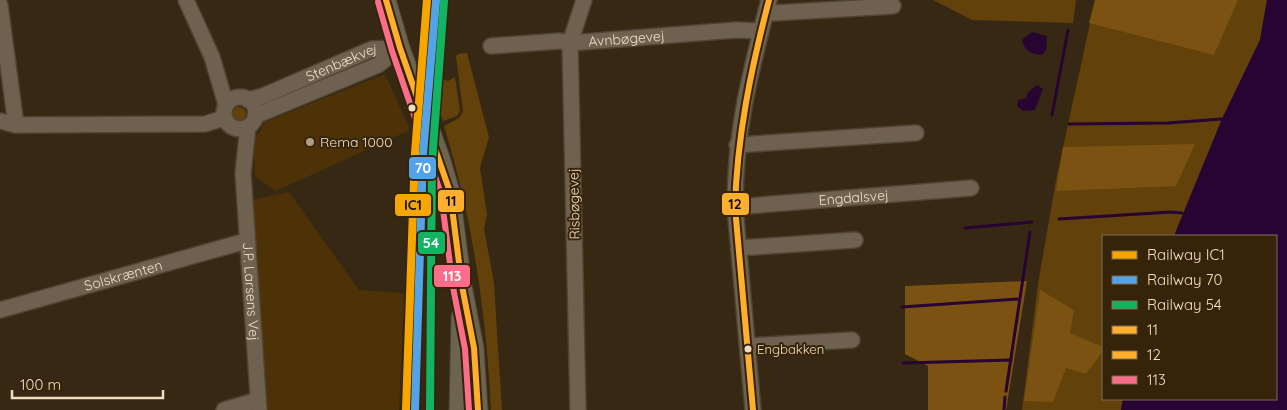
<svg xmlns="http://www.w3.org/2000/svg" width="1287" height="410" font-family="Quicksand,sans-serif">
<rect width="100%" height="100%" fill="#362813"/>
<g fill="#4d3207">
<path d="M385 74 410 130 276 191 255 176 254 137 259 133 265 122Z"/>
<path d="M289 192 359 290 404 293 399 410H268L252 200Z"/>
</g>
<g fill="#62410a">
<path d="M933 0H1076L1073 23 972 20Z"/>
<path d="M1095 0H1267L1260 40 1222 119 1174 236H1103V399H1123L1121 410H1022L1038 284 1056 180Z"/>
<path d="M467 53 489 137 480 168 487 214 484 229 494 283 502 410H491C486 312 473 221 444 126L459 118 463 111 456 56 458 54Z"/>
<path d="M433 76 448 81 455 77 460 111 457 116 443 121 432 89Z"/>
<circle cx="239" cy="114" r="7"/>
</g>
<g fill="#7b5212">
<path d="M1095 0H1238L1214 55 1089 23Z"/>
<path d="M1195 144 1176 186 1056 191 1063 147Z"/>
<path d="M1027 281 1006 410H928V366L905 354V286Z"/>
<path d="M1040 290 1074 310 1070 333 1103 347V351L1086 374 1066 368 1053 402 1024 401Z"/>
</g>
<g fill="#270432">
<path d="M1267 0H1287V410H1121L1123 399H1276V236H1174L1222 119 1260 40Z"/>
<path d="M1032 32 1047 36 1046 50 1042 55C1032 55 1024 50 1022 40Z"/>
<path d="M1037 85 1043 89 1035 110 1023 111 1017 106 1018 100 1026 98 1028 92Z"/>
</g>
<g fill="none" stroke-linecap="round" stroke-linejoin="round">
<g stroke="#270432" stroke-width="3">
<path d="M1052 115 1068 30"/>
<path d="M1069 124 1168 123 1222 119"/>
<path d="M1059 219 1171 212 1182 213"/>
<path d="M965 228 1032 222"/>
<path d="M902 307 1019 299"/>
<path d="M903 363 1011 360"/>
<path d="M1006 391 1030 232"/>
<path d="M1004 410 1005 397"/>
</g>
<defs>
<g id="minor">
<path d="M186 0 212 57 226 105"/>
<path d="M0 5 16 125"/>
<path d="M766 11 774 13 893 6"/>
<path id="s1" d="M491 46 560 41 570 43 736 30 761 31"/>
<circle cx="240" cy="113" r="16"/>
<path id="s2" d="M248 100 263 96 372 49 400 48"/>
<path d="M255 116 378 65 400 48"/>
<path d="M0 121 16 125 205 124 224 118"/>
<path id="s3" d="M248 127 243 173 259 410"/>
<path d="M737 145 916 133"/>
<path id="s4" d="M735 207 971 188"/>
<path d="M739 248 855 240"/>
<path id="s5" d="M0 310 246 241"/>
<path d="M748 346 852 340"/>
<path d="M224 410 258 400"/>
<path d="M578 410 570 43 584 0"/>
<path d="M753 410 735 207C735 129 750 74 769 0"/>
</g>
<g id="major">
<path d="M386 0 400 48 440 158 450 192 462 286 474 348 478 410"/>
<path d="M459 410 461 317"/>
</g>
</defs>
<use href="#minor" stroke="#4f4333" stroke-width="18"/>
<use href="#major" stroke="#4f4333" stroke-width="21"/>
<use href="#minor" stroke="#6e614f" stroke-width="15"/>
<use href="#major" stroke="#6c644f" stroke-width="19"/>
<defs>
<path id="bus-1" d="M386 0 400 48 450 192 462 286 474 348 478 410"/>
<path id="bus-2" d="M753 410 735 207C737 136 751 69 769 0"/>
<path id="bus-3" d="M378 2 392 51 441 194 453 287 465 349 469 410"/>
</defs>
<use href="#bus-1" stroke="#36240a" stroke-width="10"/>
<use href="#bus-2" stroke="#36240a" stroke-width="10"/>
<use href="#bus-3" stroke="#36240a" stroke-width="10"/>
<use href="#bus-1" stroke="#ffae2d" stroke-width="6"/>
<use href="#bus-2" stroke="#ffae2d" stroke-width="6"/>
<use href="#bus-3" stroke="#fb6d88" stroke-width="6"/>
<defs>
<path id="rail-1" d="M406 410 415 153 427 0"/>
<path id="rail-2" d="M415 410 423 154 436 1"/>
<path id="rail-3" d="M430 410 432 162 444 1"/>
</defs>
<use href="#rail-1" stroke="#36240a" stroke-width="11"/>
<use href="#rail-2" stroke="#36240a" stroke-width="11"/>
<use href="#rail-3" stroke="#36240a" stroke-width="11"/>
<use href="#rail-1" stroke="#f7a600" stroke-width="8"/>
<use href="#rail-2" stroke="#53a3e8" stroke-width="8"/>
<use href="#rail-3" stroke="#13b361" stroke-width="8"/>
</g>
<g fill="#f0dcc3" stroke="#36240a" stroke-width="2">
<circle cx="412" cy="108" r="4.5"/>
<circle cx="748" cy="349" r="4.5"/>
</g>
<circle fill="#af9d85" stroke="#36240a" stroke-width="2" cx="310" cy="142" r="5"/>
<g text-anchor="middle" dominant-baseline="central" stroke-width="4" stroke-linejoin="round" paint-order="stroke">
<g font-size="13" fill="#f0dcc3" stroke="#36240a" text-anchor="start">
<text x="757" y="349">Engbakken</text>
</g>
<g font-size="14" fill="#f0dcc3" stroke="#36240a">
<text stroke="none"><textPath href="#s1" startOffset="136">Avnbøgevej</textPath></text>
<text stroke="none"><textPath href="#s2" startOffset="101">Stenbækvej</textPath></text>
<text stroke="none"><textPath href="#s4" startOffset="119">Engdalsvej</textPath></text>
<text transform="translate(574 204) rotate(-91)">Risbøgevej</text>
<text stroke="none"><textPath href="#s5" startOffset="128">Solskrænten</textPath></text>
<text stroke="none"><textPath href="#s3" startOffset="165">J.P. Larsens Vej</textPath></text>
</g>
<g font-size="14" fill="#f0dcc3" stroke="#36240a" text-anchor="start">
<text x="320" y="142">Rema 1000</text>
</g>
</g>
<g stroke="#36240a" stroke-width="2">
<rect x="408" y="156" width="29" height="24" rx="5" fill="#53a3e8"/>
<rect x="437" y="189" width="28" height="24" rx="5" fill="#ffae2d"/>
<rect x="721" y="192" width="29" height="24" rx="5" fill="#ffae2d"/>
<rect x="394" y="193" width="38" height="24" rx="5" fill="#f7a600"/>
<rect x="417" y="231" width="29" height="24" rx="5" fill="#13b361"/>
<rect x="433" y="264" width="38" height="24" rx="5" fill="#fb6d88"/>
</g>
<g font-size="14" text-anchor="middle" font-weight="bold" fill="#fff">
<text x="423" y="173">70</text>
<text x="431" y="248">54</text>
<text x="452" y="281">113</text>
</g>
<g font-size="14" text-anchor="middle" font-weight="bold" fill="#111">
<text x="451" y="206">11</text>
<text x="735" y="209">12</text>
<text x="413" y="210">IC1</text>
</g>
<rect x="1102" y="235" width="175" height="165" fill="#36240a" stroke="#806e54"/>
<rect x="1112" y="251" width="25" height="8" fill="#f7a600" stroke="#806e54"/>
<text x="1147" y="260" font-size="15" fill="#f0dcc3">Railway IC1</text>
<rect x="1112" y="276" width="25" height="8" fill="#53a3e8" stroke="#806e54"/>
<text x="1147" y="285" font-size="15" fill="#f0dcc3">Railway 70</text>
<rect x="1112" y="301" width="25" height="8" fill="#13b361" stroke="#806e54"/>
<text x="1147" y="310" font-size="15" fill="#f0dcc3">Railway 54</text>
<rect x="1112" y="326" width="25" height="8" fill="#ffae2d" stroke="#806e54"/>
<text x="1147" y="335" font-size="15" fill="#f0dcc3">11</text>
<rect x="1112" y="351" width="25" height="8" fill="#ffae2d" stroke="#806e54"/>
<text x="1147" y="360" font-size="15" fill="#f0dcc3">12</text>
<rect x="1112" y="376" width="25" height="8" fill="#fb6d88" stroke="#806e54"/>
<text x="1147" y="385" font-size="15" fill="#f0dcc3">113</text>
<path d="M12 390v8h151v-8" fill="none" stroke="#f0dcc3" stroke-width="2.5"/>
<text x="20" y="390" font-size="15" fill="#f0dcc3" stroke="#36240a" stroke-width="4" paint-order="stroke">100 m</text>
</svg>
